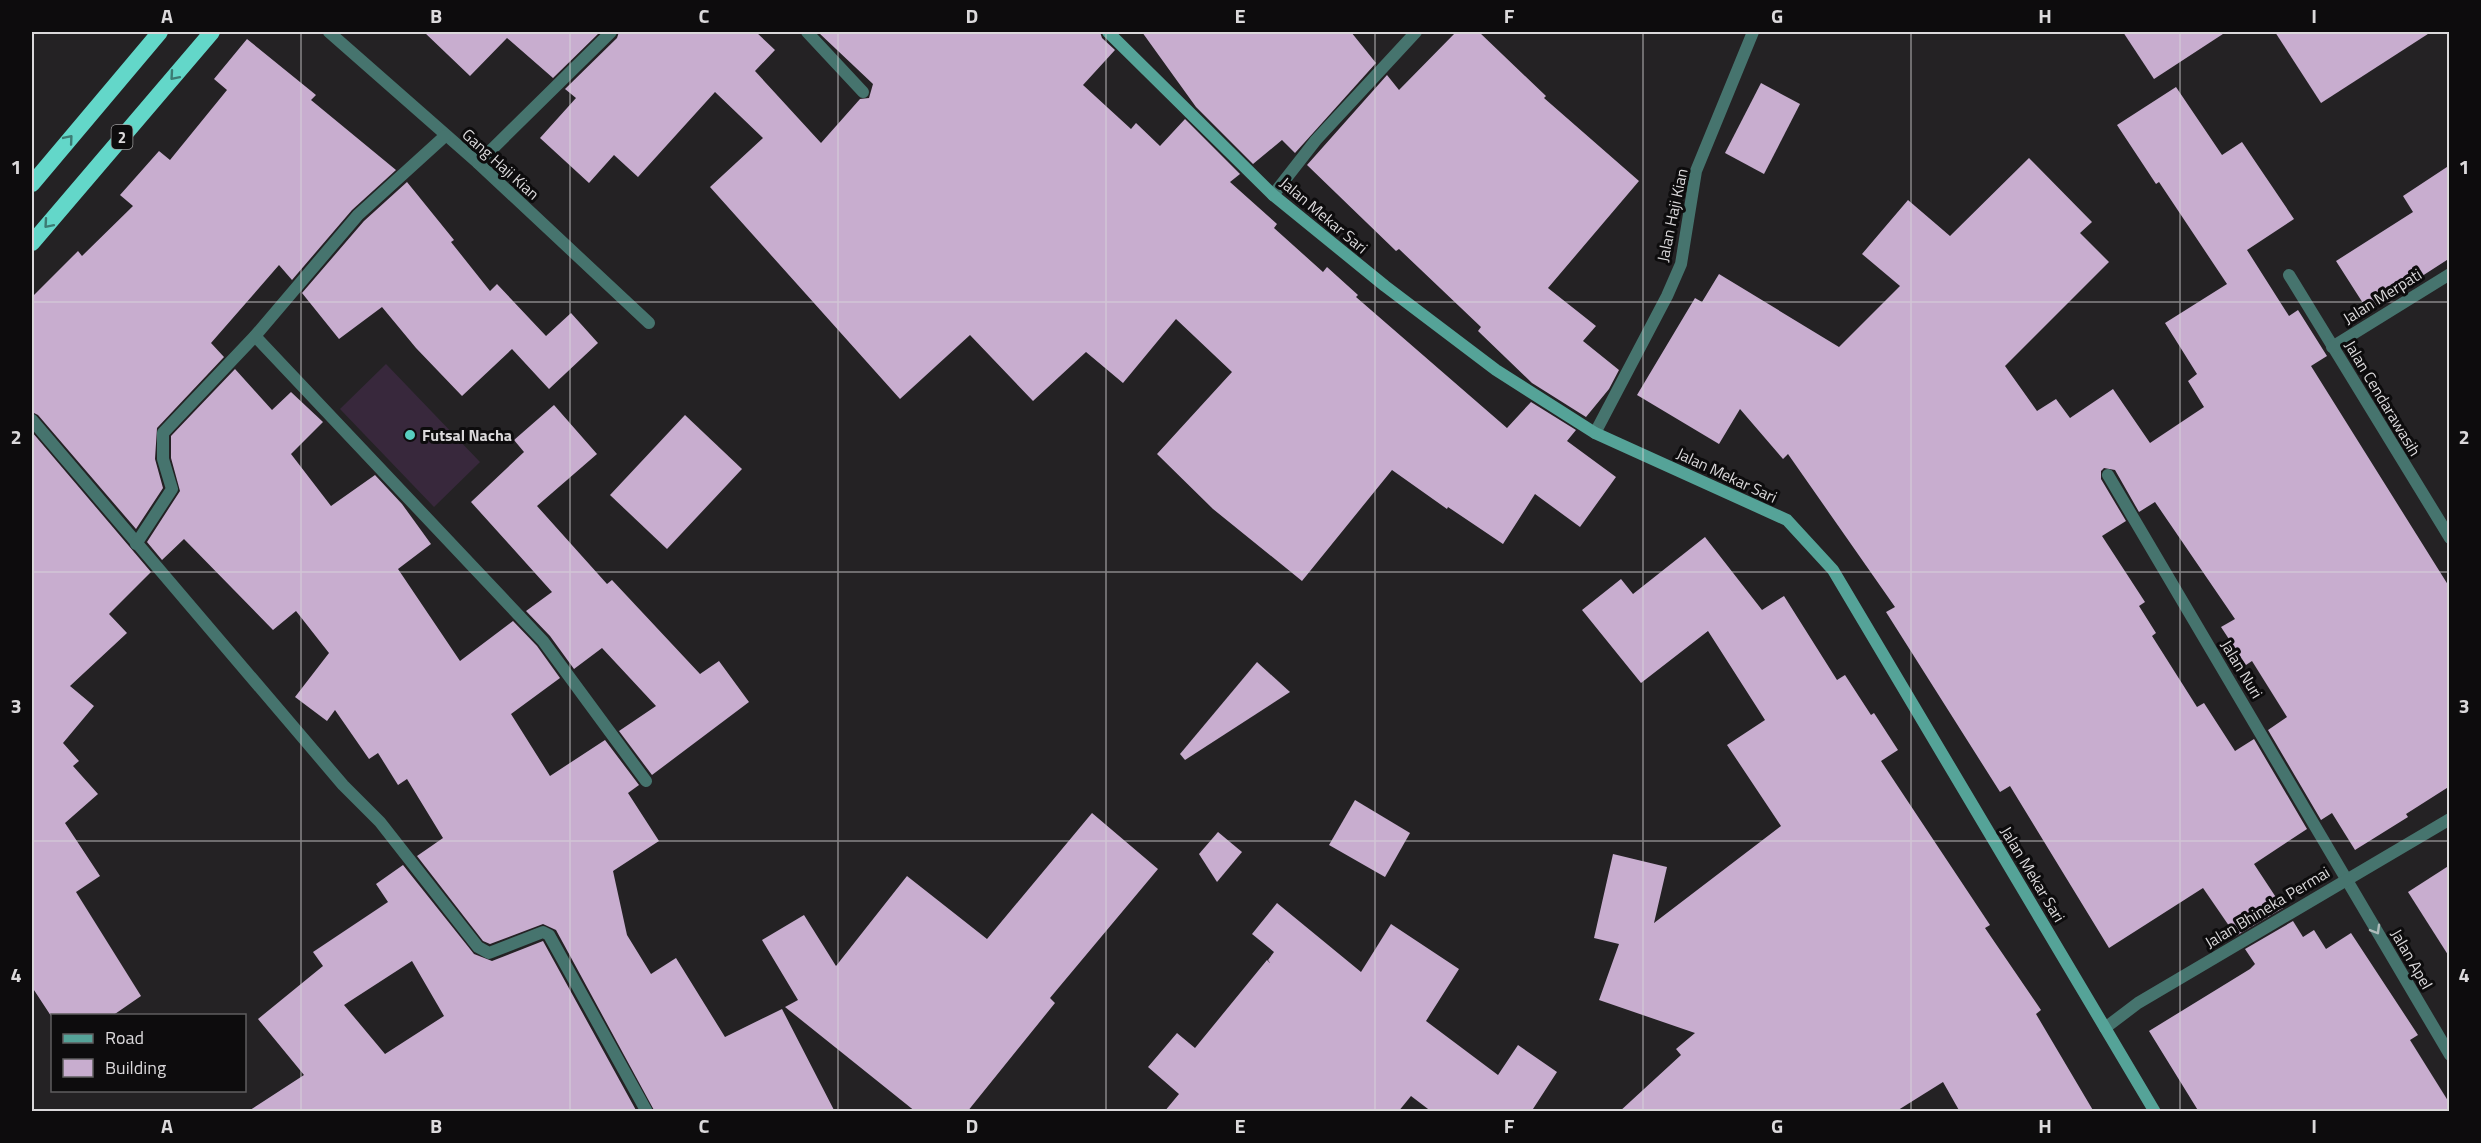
<svg xmlns="http://www.w3.org/2000/svg" width="2481" height="1143" font-family="'Titillium Web',sans-serif">
<rect width="100%" height="100%" fill="#242224"/>
<path fill="#38283c" d="M386 364 480 462 434 507 340 409Z"/>
<g fill="#c8adcf" fill-rule="evenodd">
<path d="M424 32H600L553 78 507 38 470 76Z"/>
<path d="M619 32H756L775 50 755 71 821 143 860 99 869 98 873 84 818 32H1100L1102 38 1115 50 1083 85 1131 129 1136 123 1160 146 1185 119 1240 174 1230 182 1277 224 1274 228 1323 272 1327 267 1358 295 1356 297 1507 428 1531 402 1576 430 1567 441 1616 477 1580 527 1535 494 1503 544 1448 507 1447 509 1392 470 1302 581 1213 509 1157 454 1232 372 1176 319 1123 383 1086 352 1033 401 970 335 900 399 710 187 763 138 715 92 638 177 614 155 589 183 540 138 576 98 565 89 617 38Z"/>
<path d="M1142 32H1351L1376 63 1295 153 1282 140 1253 164 1196 107Z"/>
<path d="M1456 32H1479L1546 96 1544 98 1639 181 1548 288 1596 326 1583 341 1619 370 1609 389 1586 417 1532 383 1478 331 1481 327 1399 249 1396 251 1307 165 1387 75 1399 90Z"/>
<path d="M2123 32H2226L2154 79Z"/>
<path d="M2275 32H2431L2321 103Z"/>
<path d="M247 39 316 95 311 100 396 170 352 210 292 280 279 265 211 343 224 357 157 428 155 459 163 488 136 529 38 415 32 412V297L78 251 82 256 133 206 120 195 159 151 170 160 227 90 214 79Z"/>
<path d="M1761 83 1800 104 1764 174 1725 153Z"/>
<path d="M2176 87 2222 155 2242 142 2294 219 2247 250 2289 316 2298 310 2327 356 2311 366 2450 588V786L2406 814 2408 817 2355 850 2332 813 2321 820 2268 730 2287 717 2252 661 2246 665 2221 627 2235 619 2155 502 2139 512 2115 470 2104 468 2101 471V479L2126 521 2102 536 2145 602 2139 606 2156 633 2152 636 2197 707 2204 703 2235 751 2254 739 2307 829 2254 864 2283 908 2236 936 2203 888 2109 948 2010 786 2000 792 1886 612 1895 607 1788 454 1783 459 1740 409 1719 444 1637 395 1695 298 1702 302 1719 274 1839 347 1900 286 1862 254 1908 200 1950 236 2029 158 2092 222 2080 233 2109 262 2005 366 2037 411 2056 399 2070 418 2113 389 2150 443 2204 407 2188 381 2197 374 2165 323 2227 284 2159 182 2156 184 2117 125Z"/>
<path d="M2450 165V258L2368 311 2336 261 2413 212 2403 196Z"/>
<path d="M407 182 454 240 451 242 490 291 497 284 546 336 571 313 598 343 549 389 512 349 462 396 416 348 382 307 339 339 302 293 364 221Z"/>
<path d="M235 369 272 410 291 392 323 422 291 454 331 506 375 475 402 504 431 544 398 569 460 661 513 621 537 646 560 678 511 714 550 776 605 740 639 785 628 793 659 841 613 871 627 935 651 974 676 958 725 1037 782 1009 835 1112H655L556 930 543 924 490 944 483 941 417 856 443 838 407 779 398 785 378 753 369 759 335 710 327 721 295 697 329 653 296 611 273 630 184 539 162 560 147 542 180 491 171 458V436Z"/>
<path d="M554 405 597 454 537 506 607 584 612 580 700 674 719 661 749 702 652 775 619 731 656 706 602 648 574 669 550 636 526 611 552 592 471 502 524 452 514 440Z"/>
<path d="M685 415 742 469 667 549 610 495Z"/>
<path d="M32 432 151 572 109 614 127 633 70 686 94 706 63 743 79 761 73 766 98 794 65 823 100 876 76 892 141 996 112 1016H51L32 987Z"/>
<path d="M1705 537 1762 610 1784 596 1837 680 1845 675 1871 715 1874 713 1898 750 1881 761 1990 925 1985 928 2041 1010 2036 1014 2094 1112H1960L1943 1082 1895 1112H1619L1681 1055 1676 1049 1695 1033 1599 1000 1619 944 1594 938 1613 854 1667 867 1654 923 1781 826 1727 745 1765 720 1708 631 1641 683 1582 610 1621 579 1633 594Z"/>
<path d="M1257 662 1290 692 1185 760 1180 754Z"/>
<path d="M1355 800 1410 833 1385 877 1329 845Z"/>
<path d="M1092 813 1158 869 1050 998 1055 1003 967 1112H916L785 1007 798 1000 762 940 804 915 836 966 907 876 987 939Z"/>
<path d="M1218 832 1242 852 1217 882 1199 854Z"/>
<path d="M403 865 474 954 492 961 543 941 637 1112H247L304 1075 258 1019 323 966 313 952 388 902 376 884ZM412 961 444 1016 385 1054 344 1005Z"/>
<path d="M2450 865V958L2408 892Z"/>
<path d="M1277 903 1361 972 1391 924 1459 969 1426 1021 1498 1075 1518 1045 1557 1072 1531 1112H1432L1411 1096 1398 1112H1164L1179 1094 1148 1067 1177 1033 1195 1048 1267 960 1270 963 1268 960 1274 952 1252 934Z"/>
<path d="M2293 921 2303 937 2314 930 2326 949 2351 933 2418 1035 2410 1040 2450 1104V1112H2199L2149 1031 2250 969 2255 964 2245 949Z"/>
</g>
<g fill="none" stroke-linecap="round" stroke-linejoin="round">
<g stroke="#46746e" stroke-width="12">
<path d="M329 32 478 163 649 323"/>
<path d="M807 32 863 92"/>
<path d="M478 163 611 32"/>
<path d="M1273 195 1316 140 1416 32"/>
<path d="M2289 275 2450 538"/>
<path d="M255 336 543 641 646 781"/>
<path d="M2332 347 2450 274"/>
<path d="M32 420 343 785 380 822 478 947 489 953 543 932 549 935 647 1112"/>
<path d="M1595 433 1667 296 1681 264 1696 171 1753 32"/>
<path d="M2108 475 2450 1055"/>
<path d="M136 544 172 489 163 459V433L255 336 358 215 445 136"/>
<path d="M2105 1028 2138 1003 2450 819"/>
</g>
<path stroke="#55a398" stroke-width="12" d="M1108 32 1273 195 1385 286 1496 370 1595 433 1787 520 1833 570 2155 1112"/>
<g stroke="#63d7c9" stroke-width="16">
<path d="M32 184 160 32"/>
<path d="M32 243 212 32"/>
</g>
</g>
<defs><path id="oneway-chevron" d="M-2-3.5L2.5 0L-2 3.5" fill="none" stroke-width="1.6" stroke-linecap="round" stroke-linejoin="round" transform="scale(1.5)"/></defs>
<g stroke="#3c7c74">
<use href="#oneway-chevron" transform="translate(174 76) rotate(131)"/>
<use href="#oneway-chevron" transform="translate(69 139) rotate(-50)"/>
<use href="#oneway-chevron" transform="translate(48 224) rotate(131)"/>
</g>
<use stroke="#aebbba" href="#oneway-chevron" transform="translate(2376 930) rotate(60)"/>
<path fill="none" stroke="#dbd9db" stroke-width="1.5" stroke-opacity="0.55" d="M301 32V1112M570 32V1112M838 32V1112M1106 32V1112M1375 32V1112M1643 32V1112M1911 32V1112M2180 32V1112M32 302H2450M32 572H2450M32 841H2450"/>
<circle fill="#58cec0" stroke="#0d0c0d" stroke-width="2" cx="410" cy="435" r="6"/>
<g text-anchor="middle" dominant-baseline="central" stroke-width="6" stroke-linejoin="round" paint-order="stroke">
<rect fill="#0d0c0d" stroke="#9d9c9d" stroke-width="1.5" x="111.5" y="125" width="21" height="24" rx="4.5"/>
<g font-size="15" font-weight="bold" fill="#dbd9db">
<text x="122" y="137">2</text>
</g>
<g font-size="16" fill="#dbd9db" stroke="#0d0c0d">
<text transform="translate(501 164) rotate(42)">Gang Haji Kian</text>
<text transform="translate(1324 215) rotate(40)">Jalan Mekar Sari</text>
<text transform="translate(1672 215) rotate(-78)">Jalan Haji Kian</text>
<text transform="translate(2382 296) rotate(-32)">Jalan Merpati</text>
<text transform="translate(2383 398) rotate(59)">Jalan Cendarawasih</text>
<text transform="translate(1727 475) rotate(25)">Jalan Mekar Sari</text>
<text transform="translate(2242 669) rotate(59)">Jalan Nuri</text>
<text transform="translate(2033 874) rotate(59)">Jalan Mekar Sari</text>
<text transform="translate(2267 907) rotate(-31)">Jalan Bhineka Permai</text>
<text transform="translate(2412 959) rotate(60)">Jalan Apel</text>
</g>
<g font-size="16" font-weight="bold" fill="#dbd9db" stroke="#0d0c0d" text-anchor="start">
<text x="422" y="435">Futsal Nacha</text>
</g>
</g>
<rect width="2481" height="1143" fill="none" stroke="#0d0c0d" stroke-width="66"/>
<rect x="51" y="1014" width="195" height="78" fill="#0d0c0d" stroke="#5f5e5f" stroke-width="1.5"/>
<rect x="63" y="1034" width="30" height="9" fill="#55a398" stroke="#5f5e5f" stroke-width="1.5"/>
<text x="105" y="1044" font-size="18" fill="#dbd9db">Road</text>
<rect x="63" y="1059" width="30" height="18" fill="#c8adcf" stroke="#5f5e5f" stroke-width="1.5"/>
<text x="105" y="1074" font-size="18" fill="#dbd9db">Building</text>
<rect x="33" y="33" width="2415" height="1077" fill="none" stroke="#dbd9db" stroke-width="2"/>
<g font-size="20" text-anchor="middle" font-weight="bold" fill="#dbd9db">
<text x="167" y="23">A</text>
<text x="436" y="23">B</text>
<text x="704" y="23">C</text>
<text x="972" y="23">D</text>
<text x="1240" y="23">E</text>
<text x="1509" y="23">F</text>
<text x="1777" y="23">G</text>
<text x="2045" y="23">H</text>
<text x="2314" y="23">I</text>
<text x="16" y="174">1</text>
<text x="2464" y="174">1</text>
<text x="16" y="444">2</text>
<text x="2464" y="444">2</text>
<text x="16" y="713">3</text>
<text x="2464" y="713">3</text>
<text x="16" y="982">4</text>
<text x="2464" y="982">4</text>
<text x="167" y="1133">A</text>
<text x="436" y="1133">B</text>
<text x="704" y="1133">C</text>
<text x="972" y="1133">D</text>
<text x="1240" y="1133">E</text>
<text x="1509" y="1133">F</text>
<text x="1777" y="1133">G</text>
<text x="2045" y="1133">H</text>
<text x="2314" y="1133">I</text>
</g>
</svg>
